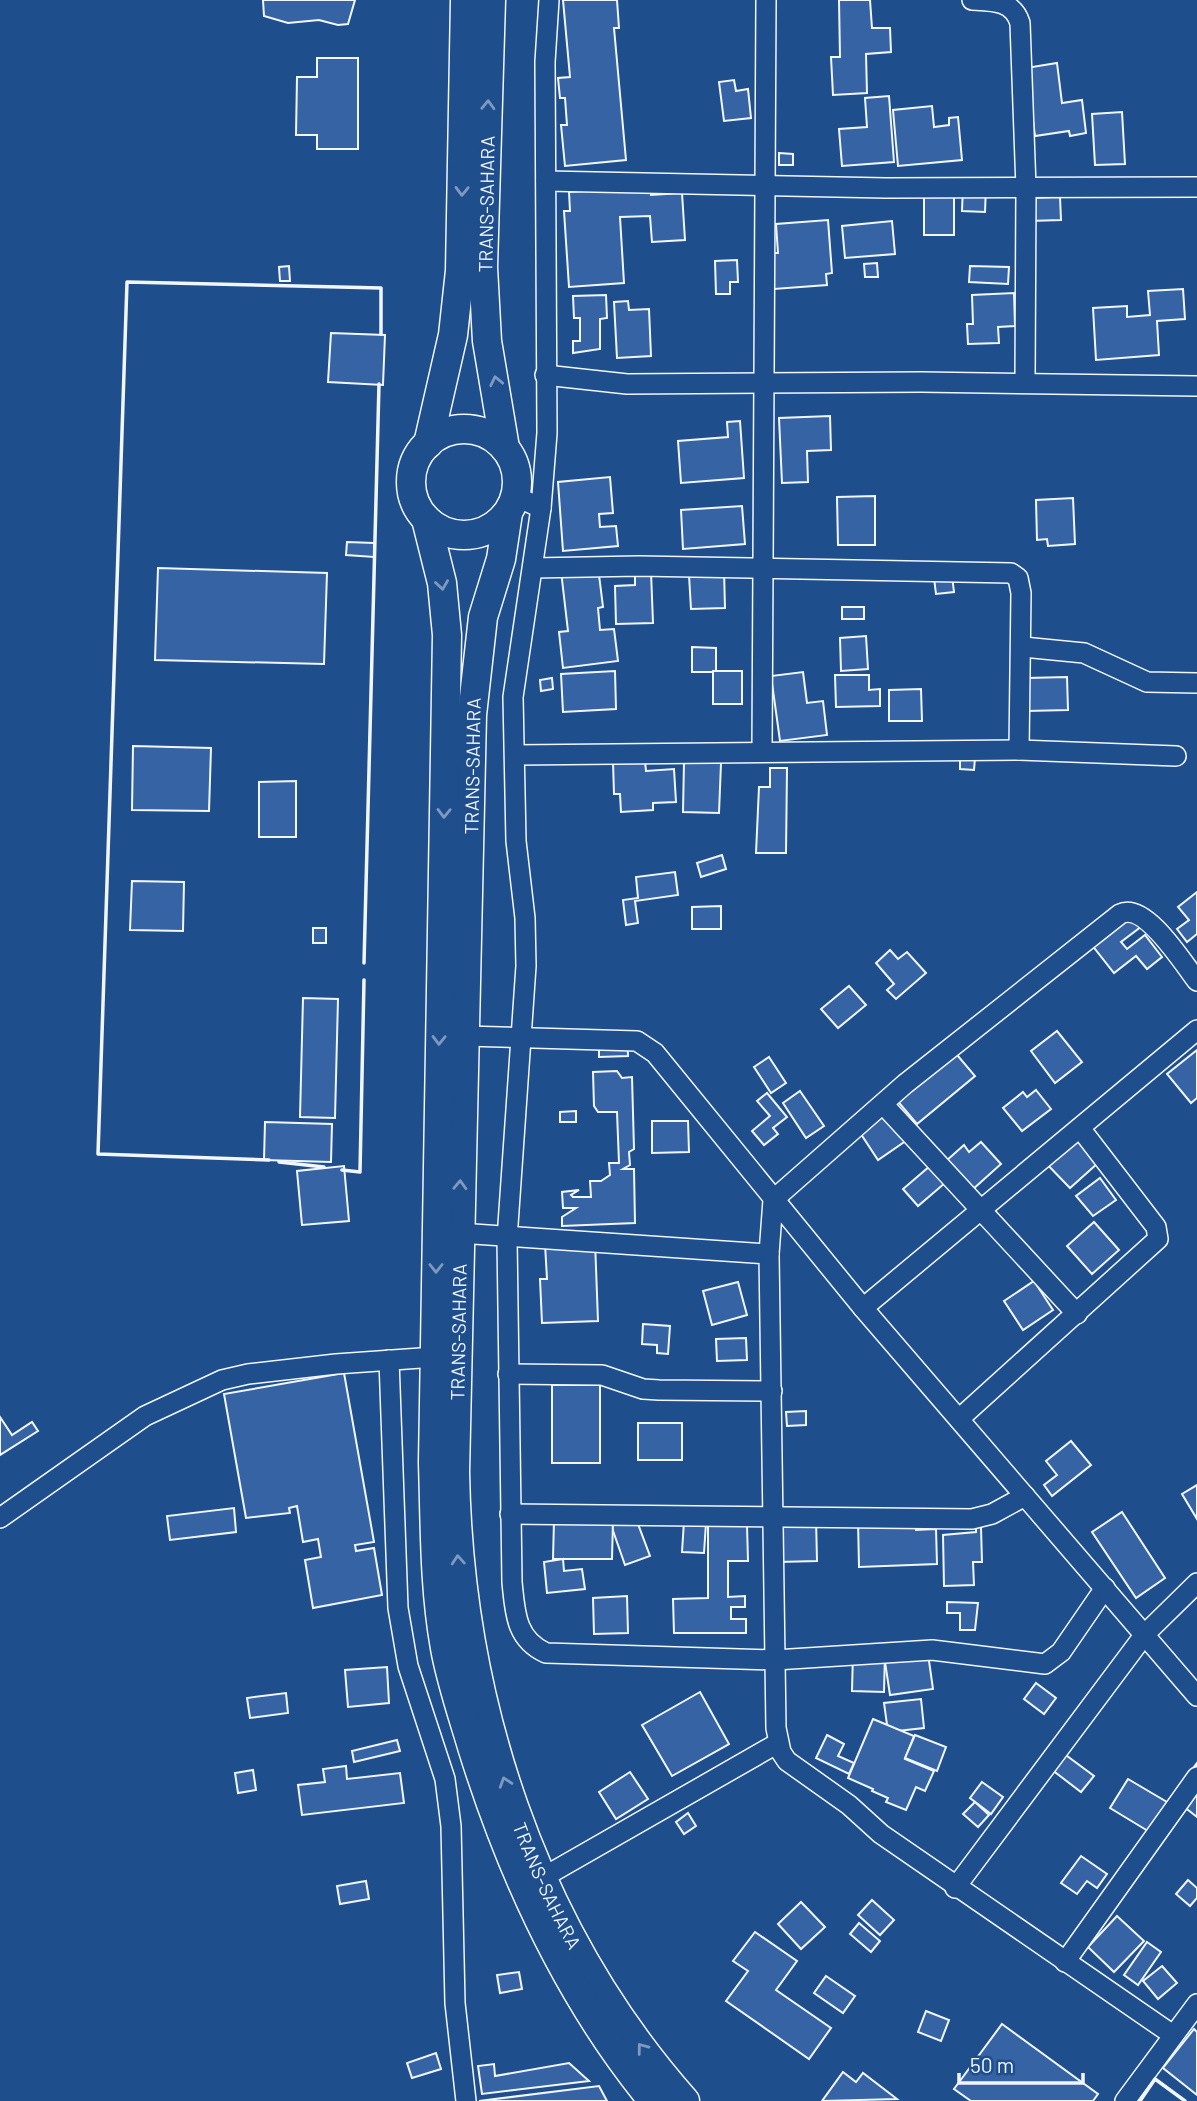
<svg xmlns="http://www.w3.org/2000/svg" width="1197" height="2101" font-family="Barlow,sans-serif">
<rect width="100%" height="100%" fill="#1f4e8c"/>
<g fill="#3563a3" stroke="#f2f6ff" stroke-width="2">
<path d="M263 0H355L348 24 338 25 319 20 288 23 264 16Z"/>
<path d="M563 0H617L619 28H614L626 160 565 166 561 125H567L565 98H560L558 78 570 77Z"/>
<path d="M839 0H870L872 28H890L891 52 866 54 867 93 833 95 831 57H840Z"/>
<path d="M317 58H358V149H317V135H296L297 77H317Z"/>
<path d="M1057 63 1062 103 1082 100 1086 133 1070 136 1069 131 1035 136 1026 68Z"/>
<path d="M734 80 736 91 748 89 751 118 724 121 719 82Z"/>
<path d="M889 96 894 162 842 166 839 129 867 127 865 98Z"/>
<path d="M932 106 934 127 949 125V118L958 117 962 160 898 166 893 110Z"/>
<path d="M1122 112 1125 164 1095 165 1092 114Z"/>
<path d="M779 153 793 154V165H779Z"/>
<rect x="924" y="182" width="30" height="53"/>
<path d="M963 185 986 186 985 212 962 211Z"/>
<path d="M651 187V195L682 193 685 240 652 242 650 216 620 217 624 283 569 287 564 211H570L569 192Z"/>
<path d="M1060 197 1061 220 1029 221V198Z"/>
<path d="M828 220 832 273 826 274 827 285 774 289 772 253H778L776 224Z"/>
<path d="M892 221 895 254 845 258 842 226Z"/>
<path d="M737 260 738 282H730V294H716L715 261Z"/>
<path d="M877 263 878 277H865L864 264Z"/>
<path d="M289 266 290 281H280L279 267Z"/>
<path d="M970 266 1009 267 1008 284 969 282Z"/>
<path d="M1183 289 1185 319 1157 321 1159 355 1096 360 1093 308 1127 306V317L1150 315 1148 291Z"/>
<path d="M1014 293 1015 326 998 327 999 343 968 344 967 324H973L972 295Z"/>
<path d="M606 295 607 318 600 319V349L573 353V341H580V318H574L573 296Z"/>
<path d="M628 301 629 310 649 309 651 356 617 358 614 302Z"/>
<path d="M331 333 385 335 383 385 328 382Z"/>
<path d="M830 416 831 450 807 451 808 482 782 483 779 418Z"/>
<path d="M740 421 744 478 681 483 678 441 728 437 727 422Z"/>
<path d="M610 477 613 513 599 514 600 527 616 526 618 546 563 551 558 482Z"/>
<path d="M875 496V545H838L837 497Z"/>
<path d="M1073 498 1075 544 1048 546 1047 539 1037 540 1036 500Z"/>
<path d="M742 506 745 544 683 549 681 510Z"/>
<path d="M347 542 374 543V557L346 555Z"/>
<path d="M598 567 603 607 598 608 600 630 614 629 618 661 563 668 559 632 568 631 561 571Z"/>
<path d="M158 568 327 573 324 664 155 660Z"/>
<path d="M724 570 725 608 691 609 689 575Z"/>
<path d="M651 572 653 623 616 624 615 586 635 585V573Z"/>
<path d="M952 576 954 592 936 594 934 578Z"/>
<rect x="842" y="607" width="22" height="12"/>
<path d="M866 636 868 669 841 671 840 638Z"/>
<path d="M692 647 716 648V672H692Z"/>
<path d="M615 671 616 709 563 712 561 674Z"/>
<rect x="713" y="671" width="29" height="33"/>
<path d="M803 672 807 703 823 701 827 735 780 741 771 676Z"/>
<path d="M835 675H869V690L880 689V706L836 707Z"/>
<path d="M1067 677 1068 710 1027 711V678Z"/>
<path d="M552 678 553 689 541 691 540 680Z"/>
<path d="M921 689 922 721H889V690Z"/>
<path d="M133 746 211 748 209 811 132 810Z"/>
<path d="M960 758H975L974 770 960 769Z"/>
<path d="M645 761 646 771 674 769 676 802 653 803V810L621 812 620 794H614L613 762Z"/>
<path d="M684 762 721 763 719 813 683 812Z"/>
<path d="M770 768H787L786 853H756L759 787H770Z"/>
<path d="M296 781V837H259V782Z"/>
<path d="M722 855 726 869 701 877 697 863Z"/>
<path d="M675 872 678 895 635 901 638 923 626 925 623 900 638 898 636 877Z"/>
<path d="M132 881 184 882 183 931 130 930Z"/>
<path d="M1197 892V934L1187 942 1177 929 1189 920 1178 907Z"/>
<path d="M1124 904 1142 926 1121 942 1127 949 1145 935 1162 957 1147 969 1136 956 1114 973 1084 935Z"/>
<path d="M721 906V929H692V907Z"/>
<rect x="313" y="928" width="13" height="15"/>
<path d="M890 950 898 959 907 952 926 973 896 999 887 990 894 984 876 963Z"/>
<path d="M849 986 866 1005 838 1028 821 1009Z"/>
<path d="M303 998 338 999 335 1118 300 1117Z"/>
<path d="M1057 1031 1082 1062 1055 1083 1031 1051Z"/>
<path d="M599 1037H627L628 1056 599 1057Z"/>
<path d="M947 1043 975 1076 917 1124 889 1091Z"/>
<path d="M1197 1050V1098L1191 1103 1167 1074Z"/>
<path d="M769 1057 786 1083 771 1093 754 1067Z"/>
<path d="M617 1071 622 1078 632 1077 634 1149 629 1152 630 1165 623 1169H634L635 1223 562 1226V1217L576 1208H563L562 1192 579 1190 571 1195 573 1197H591L590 1181H601L610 1175 609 1163H619L617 1112H598L594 1106 593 1072Z"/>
<path d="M1036 1090 1051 1109 1022 1131 1003 1108 1023 1092 1027 1097Z"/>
<path d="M800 1091 824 1126 806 1138 783 1103Z"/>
<path d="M767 1093 787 1117 773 1128 778 1134 764 1145 752 1131 770 1116 757 1101Z"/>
<path d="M885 1100 910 1138 878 1160 853 1122Z"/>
<path d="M576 1111V1122H560V1112Z"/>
<path d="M652 1121H688L689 1152 652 1153Z"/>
<path d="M265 1122 332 1124 331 1162 264 1160Z"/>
<path d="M1068 1131 1098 1163 1070 1188 1040 1157Z"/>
<path d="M981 1142 1001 1164 972 1190 946 1161 964 1145 969 1152Z"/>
<path d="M344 1166 349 1221 302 1225 297 1171Z"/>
<path d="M930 1166 945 1183 918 1206 903 1189Z"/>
<path d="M1100 1178 1116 1200 1093 1216 1076 1196Z"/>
<path d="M1094 1222 1119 1250 1092 1274 1067 1246Z"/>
<path d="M595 1241 598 1321 542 1323 540 1279H547L545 1244Z"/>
<path d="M1034 1281 1053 1310 1023 1330 1004 1301Z"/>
<path d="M738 1282 747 1315 712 1325 703 1291Z"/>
<path d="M643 1324 670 1326 668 1354 657 1353V1345L642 1344Z"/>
<path d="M746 1338 747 1360 717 1361 716 1339Z"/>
<path d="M344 1373 374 1542 355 1545 356 1551 374 1548 382 1595 313 1608 305 1560 321 1557 318 1539 303 1542 297 1506 289 1508 290 1513 246 1518 224 1394Z"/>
<rect x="552" y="1385" width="48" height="78"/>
<path d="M806 1411V1425L787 1426 786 1412Z"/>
<path d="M0 1417 12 1435 32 1422 38 1431 0 1455Z"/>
<rect x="638" y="1423" width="44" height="37"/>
<path d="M1071 1441 1091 1465 1052 1496 1044 1485 1057 1475 1046 1461Z"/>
<path d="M1197 1485V1519L1182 1494Z"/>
<path d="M234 1508 236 1532 170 1540 167 1516Z"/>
<path d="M1122 1512 1165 1578 1136 1598 1092 1532Z"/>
<path d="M635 1516 650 1556 625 1565 611 1525Z"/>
<path d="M916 1517V1530L936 1529 937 1564 859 1567 858 1520Z"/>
<path d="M816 1518 817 1561 778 1562 777 1519Z"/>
<path d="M554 1520H613L612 1559H553Z"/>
<path d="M684 1521 706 1523 704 1553 682 1552Z"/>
<path d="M708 1525H747L748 1561H728V1597L745 1596V1607H731V1619H746V1633H674L673 1599 708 1598Z"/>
<path d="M976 1527H981L982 1562H973L974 1585 944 1586 943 1535 976 1532Z"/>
<path d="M563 1559 564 1571 582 1569 585 1589 547 1593 544 1562Z"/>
<path d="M627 1596 628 1633 594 1634 593 1598Z"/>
<path d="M947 1602 978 1603 975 1630H960V1613H947Z"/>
<path d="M927 1647 933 1689 890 1695 885 1662Z"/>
<path d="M853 1652 885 1653 884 1692 852 1691Z"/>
<path d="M387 1667 389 1703 348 1707 345 1670Z"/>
<path d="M1036 1683 1056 1698 1044 1714 1024 1699Z"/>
<path d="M700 1692 729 1744 672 1776 642 1725Z"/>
<path d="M286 1693 288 1713 250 1718 247 1698Z"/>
<path d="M921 1699 924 1728 888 1732 884 1703Z"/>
<path d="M873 1719 914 1736 905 1759 934 1771 925 1791 916 1787 906 1810 886 1802 888 1798 872 1791 873 1789 848 1778Z"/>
<path d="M827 1735 844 1744 838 1756 854 1763 849 1774 816 1758Z"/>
<path d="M915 1735 946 1747 937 1771 905 1758Z"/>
<path d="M397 1740 400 1751 354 1762 352 1751Z"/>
<path d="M1055 1747 1094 1776 1081 1792 1043 1763Z"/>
<path d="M1197 1763V1817L1183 1806 1182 1783Z"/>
<path d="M346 1766 347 1779 400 1773 404 1803 302 1815 298 1785 325 1782 323 1769Z"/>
<path d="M253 1770 256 1790 238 1793 235 1773Z"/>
<path d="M630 1772 648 1799 616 1819 599 1792Z"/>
<path d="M1128 1779 1167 1802 1148 1831 1110 1808Z"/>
<path d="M982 1782 1003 1797 991 1814 970 1798Z"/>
<path d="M975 1802 989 1815 978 1827 963 1814Z"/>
<path d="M688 1813 696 1826 684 1834 676 1822Z"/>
<path d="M1081 1856 1107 1874 1097 1888 1087 1881 1077 1894 1061 1883Z"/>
<path d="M1188 1880 1197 1888V1898L1190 1906 1176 1894Z"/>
<path d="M366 1881 369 1899 340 1904 337 1886Z"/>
<path d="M872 1900 894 1920 880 1935 858 1915Z"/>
<path d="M801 1902 825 1927 801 1949 778 1924Z"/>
<path d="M1117 1916 1144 1941 1114 1972 1088 1947Z"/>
<path d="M859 1923 880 1941 871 1952 850 1934Z"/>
<path d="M755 1932 797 1961 776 1990 831 2028 809 2059 726 2001 748 1971 733 1961Z"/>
<path d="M1147 1942 1161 1952 1138 1985 1124 1975Z"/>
<path d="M1162 1966 1177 1983 1158 1999 1143 1981Z"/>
<path d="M519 1972 522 1989 500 1993 497 1975Z"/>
<path d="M826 1976 855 1996 843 2013 814 1993Z"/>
<path d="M926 2011 949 2020 941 2041 918 2032Z"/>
<path d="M1002 2024 1098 2094 1093 2101H971L954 2089Z"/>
<path d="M1194 2029 1197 2032V2095L1163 2068Z"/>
<path d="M436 2053 441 2069 412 2078 407 2063Z"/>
<path d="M569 2063 589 2081 482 2094 478 2066 494 2064 495 2076Z"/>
<path d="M843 2072 856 2082 863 2073 897 2099 822 2101Z"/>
<path d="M599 2086 607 2101H479Z"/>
</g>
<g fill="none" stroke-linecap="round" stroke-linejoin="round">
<defs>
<g id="minor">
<path d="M549 0 545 62 547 433 541 508 513 697 516 841 525 918 526 966 507 1239 512 1582C515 1611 515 1639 546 1653L775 1660 932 1650 1045 1664 1061 1652 1105 1588"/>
<path d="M972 0C992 1 1013 0 1020 23L1026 188 1025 382"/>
<path d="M546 181 886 188 1197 187"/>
<path d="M545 375 627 384 921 382 1197 386"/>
<path d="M515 496 541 508"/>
<path d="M533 568 639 566 1011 573 1018 578 1021 593 1019 750"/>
<path d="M1023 647 1084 653 1147 682 1197 683"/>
<path d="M762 752 766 0"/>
<path d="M516 755 1019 750 1176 756"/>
<path d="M465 1036 637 1041 655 1053 863 1308 1197 1696"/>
<path d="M883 1104 1077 1314"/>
<path d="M459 1233 769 1254 776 1728 781 1752 787 1761 849 1805 881 1834 1173 2035"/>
<path d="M769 1254 773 1200 905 1084 1120 914C1145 901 1183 963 1197 981"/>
<path d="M863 1308 1197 1030"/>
<path d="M389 1360 398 1608 408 1666 445 1779 451 1826 455 2003 466 2101"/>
<path d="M508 1374 602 1375 643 1389 659 1390 772 1391"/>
<path d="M959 1419 1158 1239 1156 1227 1080 1128"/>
<path d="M510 1514 972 1519 992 1514 1025 1496"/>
<path d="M0 1518 145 1416 222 1380 248 1374 336 1364 435 1357"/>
<path d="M542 1878 778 1743"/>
<path d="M955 1888 1145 1634 1197 1583"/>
<path d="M1065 1962 1197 1777"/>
<path d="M1125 2101 1197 2004"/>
</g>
<g id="highway">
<path d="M491 0 483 267 487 341 505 448"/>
<circle cx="464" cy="482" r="53"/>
<path d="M428 444 453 335 460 271 465 0"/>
<path id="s1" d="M508 513 501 559 483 617 472 715 455 1472C459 1700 532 1928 685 2101"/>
<path d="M426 519 442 583 447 635 433 1463C435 1525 434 1587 445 1648 451 1682 463 1716 473 1750 512 1875 569 1999 653 2101"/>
</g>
</defs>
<use href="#minor" stroke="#f2f6ff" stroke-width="22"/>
<use href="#highway" stroke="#f2f6ff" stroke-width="31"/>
<use href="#minor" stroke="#1f4e8c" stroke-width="19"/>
<use href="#highway" stroke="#1f4e8c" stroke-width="28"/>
<g stroke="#f2f6ff" stroke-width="3.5">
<path d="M364 963 379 384"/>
<path d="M269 1160 98 1154 127 282 381 288V334"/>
<path d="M279 1162 324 1167"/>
<path d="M342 1170 360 1172 364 980"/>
<path d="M1140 2101 1155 2079 1185 2101"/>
</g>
</g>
<defs><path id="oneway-chevron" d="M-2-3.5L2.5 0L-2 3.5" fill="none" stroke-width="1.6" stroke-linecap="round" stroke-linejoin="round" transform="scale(1.75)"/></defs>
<g stroke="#7e9ac0">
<use href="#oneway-chevron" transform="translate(488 105) rotate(-88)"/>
<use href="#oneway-chevron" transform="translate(462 191) rotate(91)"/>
<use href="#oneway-chevron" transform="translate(496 381) rotate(-102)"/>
<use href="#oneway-chevron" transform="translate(442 585) rotate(82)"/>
<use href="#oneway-chevron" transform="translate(444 813) rotate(91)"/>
<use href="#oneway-chevron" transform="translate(439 1040) rotate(91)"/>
<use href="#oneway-chevron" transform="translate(460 1185) rotate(-88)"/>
<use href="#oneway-chevron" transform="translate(436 1268) rotate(90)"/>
<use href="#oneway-chevron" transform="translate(458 1560) rotate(-94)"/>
<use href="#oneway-chevron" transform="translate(505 1782) rotate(-108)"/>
<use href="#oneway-chevron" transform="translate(642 2048) rotate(-127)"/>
</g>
<g text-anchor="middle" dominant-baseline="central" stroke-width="5" stroke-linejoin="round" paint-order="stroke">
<g font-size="19" fill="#f2f6ff" stroke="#1f4e8c">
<text transform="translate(486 204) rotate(-89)">TRANS-SAHARA</text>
<text transform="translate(472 766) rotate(-89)">TRANS-SAHARA</text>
<text transform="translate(458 1332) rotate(-89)">TRANS-SAHARA</text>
<text stroke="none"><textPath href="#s1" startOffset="1390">TRANS-SAHARA</textPath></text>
</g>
</g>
<path d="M959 2073v10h124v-10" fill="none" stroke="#f2f6ff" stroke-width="3.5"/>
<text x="970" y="2073" font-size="21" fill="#f2f6ff" stroke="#1f4e8c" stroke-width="5" paint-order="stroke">50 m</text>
</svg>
